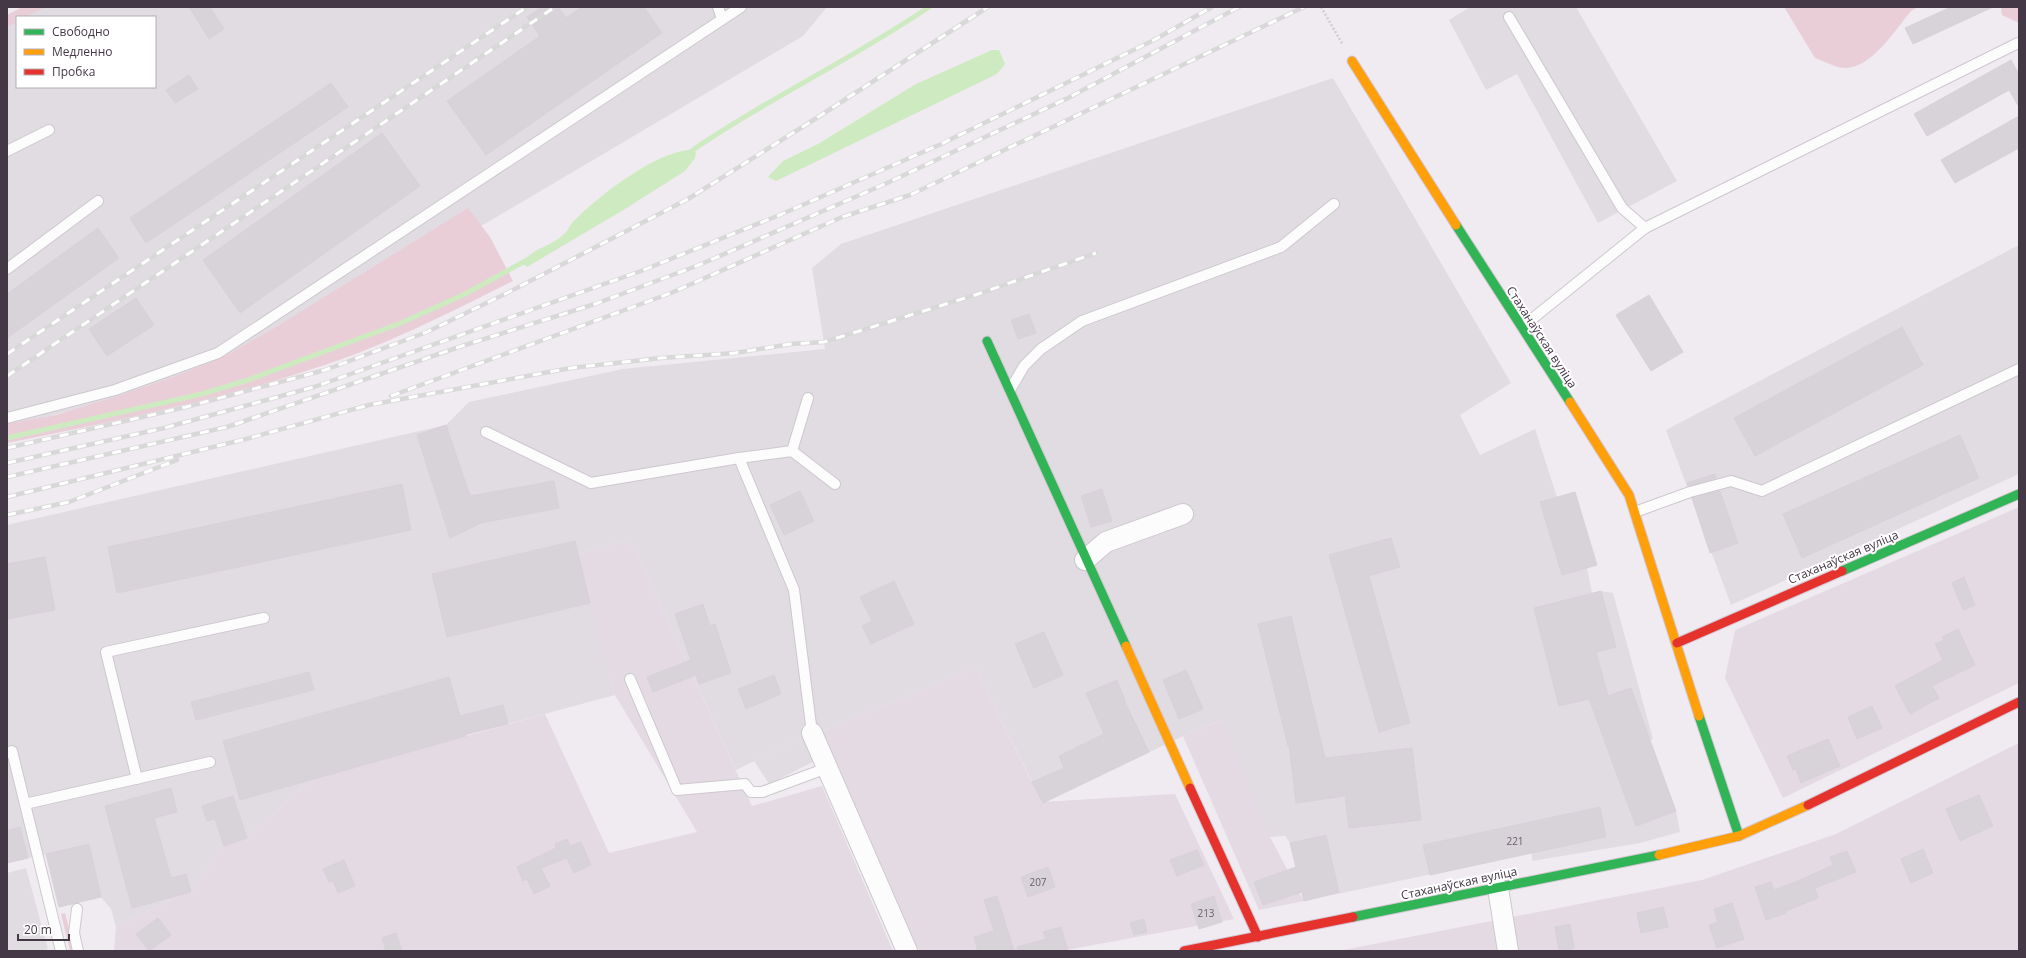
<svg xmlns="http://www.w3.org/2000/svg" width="2026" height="958" font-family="'Open Sans',sans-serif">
<rect width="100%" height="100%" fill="#f0ebf1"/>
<g fill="#e3dae4">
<path d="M2019 507V683L1783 798 1725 678 1735 630Z"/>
<path d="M620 542 634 546 752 806 822 786 893 951H114L116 927 178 896 191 892 224 846 247 838 312 779 545 714 609 853 697 832 615 695 590 603 578 554Z"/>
<path d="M975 668 1042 802 1175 794 1234 919 1061 951H919L823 731Z"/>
<path d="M1231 716 1270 837 1304 901 1259 910 1183 736Z"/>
<path d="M2019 743V951H1338L1702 880 1836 834Z"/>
<path d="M7 938H9L14 951H7Z"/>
</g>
<g fill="#e1dbe2" fill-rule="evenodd">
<path d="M24 7H827L803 36 246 365 7 427V16ZM17 17H155V87H17Z"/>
<path d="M1470 7H1576L1677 181 1598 223 1517 74 1486 90 1449 20Z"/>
<path d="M1333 78 1511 383 1460 415 1480 455 1535 429 1557 497 1575 492 1597 565 1587 568 1592 593 1601 591 1613 593 1653 739 1650 740 1676 811 1680 832 1640 843 1532 861V853L1304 901 1290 843 1285 836 1270 837 1221 720 1183 736 1043 803 975 668 823 731 812 733 736 770 634 546 620 542 578 554 615 695 489 729 312 779 247 838 224 846 191 892 178 896 116 927 111 909 101 897 59 907 46 854 7 863V525L446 425 469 402 623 369 825 349 812 268 841 244Z"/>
<path d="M2019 245V474L1731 605 1666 430Z"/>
</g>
<g fill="#e9ced8">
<path d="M22 7H45L26 17H17V22L7 27V15Z"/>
<path d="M1784 7H1918L1911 11C1895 30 1873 66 1847 68 1838 69 1824 61 1815 58Z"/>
<path d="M2001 7H2019V23L2002 15Z"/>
<path d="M468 208 490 237 513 281C461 307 408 334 353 355 241 396 124 419 7 443V424L56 415 121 395 179 375 227 355 273 329Z"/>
<path d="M65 913 75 951H70L61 914Z"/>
</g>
<g fill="#e1dce2">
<path d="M1471 523 1536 779 1466 796 1400 541Z"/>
<path d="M812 733 823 757 769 784 754 761Z"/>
<path d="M26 868 48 949 41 951H14L9 938H7V873Z"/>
</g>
<g fill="#ceeac0">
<path d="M992 50H999L1005 64 997 74 776 181 768 177 783 161 818 144 916 84Z"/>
<path d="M689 150 696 152 695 158 685 171 625 209 527 267 522 263C532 248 551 247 564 234 568 231 570 225 573 222 598 196 654 153 689 150Z"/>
</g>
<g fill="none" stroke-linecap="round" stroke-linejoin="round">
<g stroke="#ceeac0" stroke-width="5">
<path d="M687 154C765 100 851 60 929 7"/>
<path d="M7 438 202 394 248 380 401 323 465 294 527 260"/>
</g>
</g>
<g fill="#d8d2d9" stroke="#d8d1d9">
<path d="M189 7H210L224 29 209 39Z"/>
<path d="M542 7H558L566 18 582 7H644L662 33 486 155 447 101 540 36 527 17Z"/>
<path d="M1951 7H1993L1913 44 1905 28Z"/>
<path d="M2011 60 2019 74V107L2009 90 1927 136 1914 114Z"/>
<path d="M189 75 198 89 175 103 166 90Z"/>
<path d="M331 83 348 107 146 243 130 218Z"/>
<path d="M2019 116V148L1955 183 1941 160Z"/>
<path d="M382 133 420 186 240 313 203 260Z"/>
<path d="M98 228 119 258 7 338V294Z"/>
<path d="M1649 295 1683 352 1651 371 1616 315Z"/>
<path d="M136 298 154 325 107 356 89 329Z"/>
<path d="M1029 314 1036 333 1018 339 1011 320Z"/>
<path d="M1902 327 1923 365 1755 456 1734 418Z"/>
<path d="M446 425 470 496 554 481 559 508 481 523 450 538 417 435Z"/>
<path d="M1960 435 1979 478 1802 558 1783 514Z"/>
<path d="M1715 474 1716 478 1688 486 1687 483Z"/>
<path d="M402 484 411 530 117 593 108 547Z"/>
<path d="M1102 489 1112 521 1091 527 1081 496Z"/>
<path d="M800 491 814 521 784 535 770 505Z"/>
<path d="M1720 491 1738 543 1710 553 1692 498Z"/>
<path d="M1575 492 1597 565 1562 575 1540 502Z"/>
<path d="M1391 538 1400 567 1369 576 1410 723 1379 732 1329 555Z"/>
<path d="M575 541 590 603 447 637 432 574Z"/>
<path d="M45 557 55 610 7 619V564Z"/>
<path d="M1964 577 1975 605 1963 610 1952 583Z"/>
<path d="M894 581 914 624 871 644 862 626 872 621 860 597Z"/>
<path d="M1601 591 1616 647 1596 652 1608 696 1631 688 1676 811 1636 826 1589 699 1559 706 1534 608Z"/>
<path d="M703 604 710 626 715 624 731 673 699 684 696 675 653 692 647 677 691 660 675 614Z"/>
<path d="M1291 616 1325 758 1412 748 1421 820 1349 828 1345 796 1296 803 1289 746H1288L1258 624Z"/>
<path d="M1958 629 1975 665 1932 686 1939 698 1910 714 1895 686 1943 660 1935 644 1944 640 1942 637Z"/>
<path d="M1044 632 1063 675 1034 688 1015 644Z"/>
<path d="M1186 670 1203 709 1179 719 1163 680Z"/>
<path d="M309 672 314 690 196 720 191 702Z"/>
<path d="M774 675 781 694 746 709 738 689Z"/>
<path d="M449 677 460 716 503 705 508 724 466 734V736L240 800 223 741Z"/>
<path d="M1117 680 1125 700H1124L1149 752 1043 803 1032 782 1064 768 1059 756 1104 734 1086 693Z"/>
<path d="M1872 706 1882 728 1857 739 1848 717Z"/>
<path d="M1828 739 1840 766 1801 783 1796 769 1793 770 1787 756Z"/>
<path d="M171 788 177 812 154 818 171 878 186 874 191 892 132 908 105 806Z"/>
<path d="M1979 795 1993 826 1960 841 1946 809Z"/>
<path d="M233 796 247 838 224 846 215 819 207 821 202 806Z"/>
<path d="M1600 807 1606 837 1430 875 1423 845Z"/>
<path d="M20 827 28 858 7 863V831Z"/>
<path d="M1326 835 1339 892 1304 901 1302 892 1263 905 1254 882 1296 867 1290 843Z"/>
<path d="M567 839 570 846 581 842 591 865 574 873 567 858 541 868 550 886 534 894 527 879 523 881 517 867 556 848 555 844Z"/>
<path d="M89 844 101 897 59 907 46 854Z"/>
<path d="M1923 849 1933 873 1911 883 1901 859Z"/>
<path d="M1197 850 1204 865 1177 876 1170 860Z"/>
<path d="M1847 851 1856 872 1815 888 1818 898 1786 911V913L1766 920 1755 887 1771 882 1774 890 1800 880 1833 865 1830 857Z"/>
<path d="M344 860 355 886 338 893 333 881 329 882 323 869Z"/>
<path d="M1048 867 1055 887 1028 897 1021 877Z"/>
<path d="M997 896 1014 951H978L974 937 994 931 984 900Z"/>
<path d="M1214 896 1222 922 1199 929 1191 904Z"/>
<path d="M1732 903 1744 939 1717 948 1709 925 1718 922 1714 909Z"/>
<path d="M1663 907 1668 927 1641 933 1637 913Z"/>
<path d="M158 918 171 935 149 951 136 934Z"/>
<path d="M1144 919 1147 932 1134 935 1130 923Z"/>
<path d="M1570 924 1574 948 1559 951 1555 927Z"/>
<path d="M1061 927 1068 951H1018L1017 947 1046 939 1043 932Z"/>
<path d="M396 933 402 951H386L382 938Z"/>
</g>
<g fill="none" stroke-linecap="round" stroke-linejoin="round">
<defs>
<g id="lane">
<path d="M718 7 722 19"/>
<path d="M1509 17 1622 208 1645 228 1522 327"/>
<path d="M7 151 49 130"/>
<path d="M1645 228 2018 43"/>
<path d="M7 269 98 201"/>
<path d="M1010 390 1024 366 1041 349 1082 321 1281 247 1334 204"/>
<path d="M7 418 115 390 218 353 741 7"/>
<path d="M486 432 591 483 739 458 792 451 835 484"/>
<path d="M792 451 808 398"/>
<path d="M739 458 794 590 812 733"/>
<path d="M1635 512 1690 492 1731 481 1762 491 2019 369"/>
<path d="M630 679 677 790 745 784 751 792H762L827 768"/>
<path d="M7 753 12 751 61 951"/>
<path d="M137 779 106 652 264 618"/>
<path d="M25 804 210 762"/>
<path d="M77 909 74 933 78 951"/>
</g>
<g id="street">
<path d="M1085 560 1106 542 1183 514"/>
<path d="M812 733 907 951"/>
<path d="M1498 888 1508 951"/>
</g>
<g id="fast">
<path d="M1456 225 1570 402"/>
<path d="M987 341 1126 646"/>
<path d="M1842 571 2019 494"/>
<path d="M1699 716 1739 836"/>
<path d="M1353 917 1659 855"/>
</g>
<g id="slow">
<path d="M1352 61 1456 225"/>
<path d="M1570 402 1629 495 1699 716"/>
<path d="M1126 646 1190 788"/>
<path d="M1659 855 1739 836 1808 805"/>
</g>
<g id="jam">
<path d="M1677 643 1842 571"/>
<path d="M1190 788 1258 937"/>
<path d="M1808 805 2019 702"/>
<path d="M1184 951 1353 917"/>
</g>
</defs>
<use href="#lane" stroke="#cdc8ce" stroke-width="12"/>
<use href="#street" stroke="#cdc8ce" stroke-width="22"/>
<use href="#fast" stroke="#d3c7d3" stroke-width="11"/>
<use href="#slow" stroke="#d3c7d3" stroke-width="11"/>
<use href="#jam" stroke="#d3c7d3" stroke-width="11"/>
<path stroke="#d0ccd1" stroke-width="2.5" stroke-dasharray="2 2" stroke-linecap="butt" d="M1321 7 1343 45"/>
<use href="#lane" stroke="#fdfcfd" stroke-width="10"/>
<use href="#street" stroke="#fdfcfd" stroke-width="20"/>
<use href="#fast" stroke="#30b455" stroke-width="9"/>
<use href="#slow" stroke="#ff9f0a" stroke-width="9"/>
<use href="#jam" stroke="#e5322d" stroke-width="9"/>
<defs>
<g id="rail">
<path d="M7 354 527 7"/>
<path d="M7 376 555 7"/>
<path d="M391 396 671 293 842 217 910 195 1304 7"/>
<path d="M7 448 186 407 325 370 427 332 509 292 688 199 815 119 988 7"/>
<path d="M7 463 164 428 314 387 641 271 782 214 939 145 1154 40 1212 7"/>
<path d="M7 477 227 427 462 346 595 304 699 265 885 184 1068 98 1239 7"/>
<path d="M7 497 246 439 369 405 571 368 661 358 735 353 791 344 824 342 975 295 1096 253"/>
<path d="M7 515 69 502 177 460"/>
</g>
</defs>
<use href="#rail" stroke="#d9d8d9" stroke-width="4.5"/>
<use href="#rail" stroke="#fff" stroke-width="3" stroke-dasharray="9" stroke-linecap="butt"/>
</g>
<g text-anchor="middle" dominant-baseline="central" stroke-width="4" stroke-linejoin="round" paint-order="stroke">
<g font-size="10" fill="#6a606c">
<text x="1515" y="841">221</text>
<text x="1038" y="882">207</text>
<text x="1206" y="913">213</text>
</g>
<g font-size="12" fill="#443846" stroke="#fff">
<text transform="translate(1542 337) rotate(57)">Стаханаўская вуліца</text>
<text transform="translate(1843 557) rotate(-23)">Стаханаўская вуліца</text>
<text transform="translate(1459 883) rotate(-12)">Стаханаўская вуліца</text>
</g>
</g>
<rect width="2026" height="958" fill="none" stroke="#443846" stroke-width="16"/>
<rect x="16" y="16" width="140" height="72" fill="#ffffff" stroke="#b4afb5"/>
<rect x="24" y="29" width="20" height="6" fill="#30b455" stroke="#b4afb5"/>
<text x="52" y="36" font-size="12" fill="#443846">Свободно</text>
<rect x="24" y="49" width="20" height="6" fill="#ff9f0a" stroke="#b4afb5"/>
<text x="52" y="56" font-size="12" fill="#443846">Медленно</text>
<rect x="24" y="69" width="20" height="6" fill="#e5322d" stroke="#b4afb5"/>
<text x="52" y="76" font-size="12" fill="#443846">Пробка</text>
<path d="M18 934v6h51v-6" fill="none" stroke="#443846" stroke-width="2"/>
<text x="24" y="934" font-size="12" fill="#443846" stroke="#ffffff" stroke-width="3" paint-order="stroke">20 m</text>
</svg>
